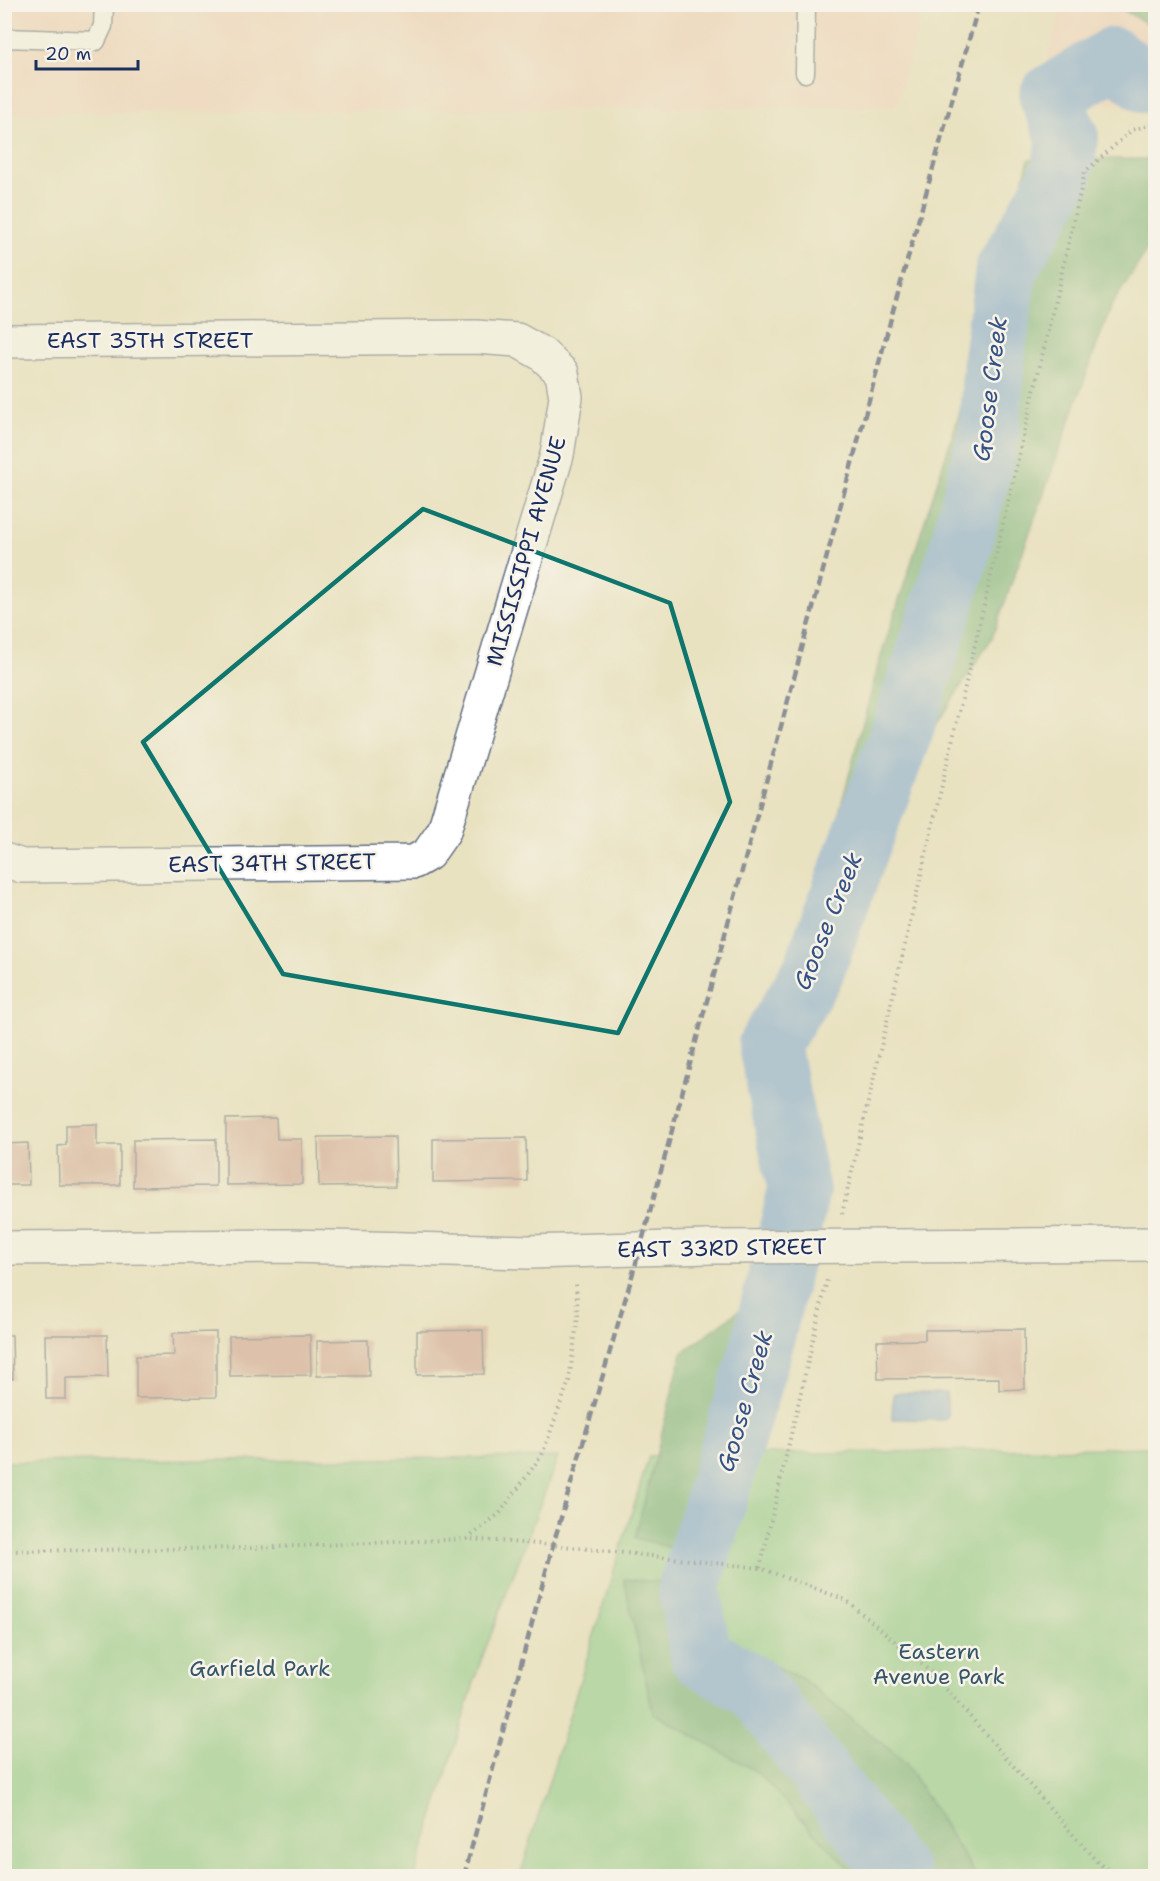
<svg xmlns="http://www.w3.org/2000/svg" width="1160" height="1881" font-family="'Shantell Sans',sans-serif">
<rect width="100%" height="100%" fill="#f7f3e8"/>
<filter id="ink" filterUnits="userSpaceOnUse"><feTurbulence type="fractalNoise" baseFrequency=".0167" numOctaves="2"/><feDisplacementMap in="SourceGraphic" scale="12" xChannelSelector="R" yChannelSelector="G"/><feConvolveMatrix kernelMatrix="1 2 1 2 8 2 1 2 1" color-interpolation-filters="sRGB"/></filter>
<filter id="wash" filterUnits="userSpaceOnUse"><feTurbulence type="fractalNoise" baseFrequency=".008" numOctaves="4" result="noise"/><feDisplacementMap in="SourceGraphic" scale="24" xChannelSelector="R" yChannelSelector="G"/><feGaussianBlur stdDeviation="1.35" result="paint"/><feColorMatrix in="noise" values="0 0 0 0 0 0 0 0 0 0 0 0 0 0 0 0 0 1.4 0 .05"/><feComposite in="paint" operator="in"/></filter>
<g filter="url(#wash)">
<rect width="100%" height="100%" fill="#e9e2c1"/>
<g fill="#f4d3c1">
<path d="M4 5H924L896 106 5 114Z"/>
<path d="M1063 5H1155V104L1033 105Z"/>
</g>
<g fill="#81ca87" stroke="#4e7c72" stroke-width="1.5">
<path d="M1155 1447V1876H520L649 1456Z"/>
<path d="M558 1457 479 1666 415 1876H5V1462Z"/>
</g>
<g fill="#68ae74" stroke="#426e69" stroke-width="1.5">
<path d="M1114 5H1155V28Z"/>
<path d="M1029 159H1155V238L1111 306 992 638 857 848 839 813 879 662 958 418Z"/>
<path d="M753 1300 679 1550 635 1538 682 1353Z"/>
<path d="M624 1579 717 1586 729 1644 802 1679 905 1762 976 1876H856L757 1772 653 1713Z"/>
</g>
<path fill="#71a3dc" stroke="#46699d" stroke-width="1.5" d="M895 1393H946L948 1417 945 1420 892 1419 893 1395Z"/>
<g fill="none" stroke-linecap="round" stroke-linejoin="round">
<path stroke="#71a3dc" stroke-width="62" d="M899 1876 755 1688 701 1656 689 1589 761 1349 799 1191 769 1045 812 974 903 728 958 557 989 434 994 358 1006 270 1061 175 1068 138 1050 96 1113 58 1146 82 1156 79"/>
</g>
<g id="blocks">
<g fill="#cf9a8e">
<path d="M276 1118 277 1139H302V1184L226 1185V1119Z"/>
<path d="M97 1124V1145H120V1185H59L58 1146 66 1145V1125Z"/>
<path d="M395 1136 396 1186 319 1187 318 1137Z"/>
<path d="M526 1138 527 1181 433 1182V1139Z"/>
<path d="M216 1139V1186L133 1187V1140Z"/>
<path d="M28 1143 29 1185H4V1144Z"/>
<path d="M1024 1329 1025 1389 999 1390V1378L878 1379 877 1341 925 1340V1330Z"/>
<path d="M483 1330 484 1374 417 1375V1331Z"/>
<path d="M216 1332V1397L136 1398V1356L174 1355 173 1333Z"/>
<path d="M4 1335H12L13 1379H4Z"/>
<path d="M45 1335H107L108 1377 66 1378V1399H46Z"/>
<path d="M310 1335 311 1375 230 1376 229 1336Z"/>
<path d="M368 1340 369 1376H317V1341Z"/>
</g>
</g>
</g>
<g filter="url(#ink)">
<use href="#blocks" fill-opacity="0" stroke="#636e81" stroke-width="1.5"/>
<g fill="none" stroke-linecap="round" stroke-linejoin="round">
<defs>
<g id="service">
<path d="M4 38 96 41 103 26 104 4"/>
<path d="M805 73 806 4"/>
</g>
<g id="minor">
<path d="M4 341 476 337 517 340 542 354 562 373 566 397 557 455 444 831 428 854 414 862 22 866 4 860"/>
<path d="M889 1246 1156 1244"/>
<path d="M4 1248 289 1246 529 1252 709 1247"/>
</g>
</defs>
<use href="#service" stroke="#636e81" stroke-width="21"/>
<use href="#minor" stroke="#636e81" stroke-width="36"/>
<g stroke="#636e81" stroke-width="4" stroke-dasharray="1.5 4.5" stroke-linecap="butt">
<path d="M842 1214 1085 172 1132 130 1156 123"/>
<path d="M467 1539 500 1513 542 1455 569 1381 578 1315 576 1284"/>
<path d="M4 1551 250 1548 467 1539 553 1545 760 1568 846 1600 932 1673 1098 1863 1119 1876"/>
<path d="M760 1568 827 1280"/>
</g>
<use href="#service" stroke="#fff" stroke-width="18"/>
<use href="#minor" stroke="#fff" stroke-width="33"/>
<path stroke="#1b2f5e" stroke-width="4.5" stroke-dasharray="9 4.5" stroke-linecap="butt" d="M464 1876 553 1545 640 1249 893 311 979 4"/>
<defs>
<path id="minor-bridge" d="M709 1247 889 1246"/>
</defs>
<use href="#minor-bridge" stroke="#636e81" stroke-width="36" stroke-linecap="butt"/>
<use href="#minor-bridge" stroke="#fff" stroke-width="33"/>
</g>
</g>
<path d="M0 0H1160V1881H0ZM423 509 670 603 730 802 618 1033 283 974 143 742Z" fill="#e9e2c1" fill-opacity=".55" fill-rule="evenodd"/>
<path fill="none" stroke="#0f766e" stroke-width="4.5" stroke-linejoin="round" d="M423 509 670 603 730 802 618 1033 283 974 143 742Z"/>
<g text-anchor="middle" dominant-baseline="central" stroke-width="5" stroke-linejoin="round" paint-order="stroke">
<g font-size="22" fill="#1b2f5e" stroke="#f7f3e8">
<text x="150" y="340">EAST 35TH STREET</text>
<text transform="translate(526 551) rotate(-74)">MISSISSIPPI AVENUE</text>
<text transform="translate(272 863) rotate(-1)">EAST 34TH STREET</text>
<text transform="translate(722 1248) rotate(-1)">EAST 33RD STREET</text>
</g>
<g font-size="22" fill="#345668" stroke="#f7f3e8">
<text x="939" y="1651">Eastern<tspan x="939" dy="25">Avenue Park</tspan></text>
<text x="260" y="1668">Garfield Park</text>
</g>
<g font-size="24" font-style="italic" fill="#355284" stroke="#f7f3e8">
<text transform="translate(990 389) rotate(-83)">Goose Creek</text>
<text transform="translate(828 921) rotate(-68)">Goose Creek</text>
<text transform="translate(745 1401) rotate(-74)">Goose Creek</text>
</g>
</g>
<rect width="1160" height="1881" fill="none" stroke="#f7f3e8" stroke-width="24"/>
<path d="M36 60v9h102v-9" fill="none" stroke="#1b2f5e" stroke-width="3"/>
<text x="45" y="60" font-size="18" fill="#1b2f5e" stroke="#f7f3e8" stroke-width="4.5" paint-order="stroke">20 m</text>
</svg>
